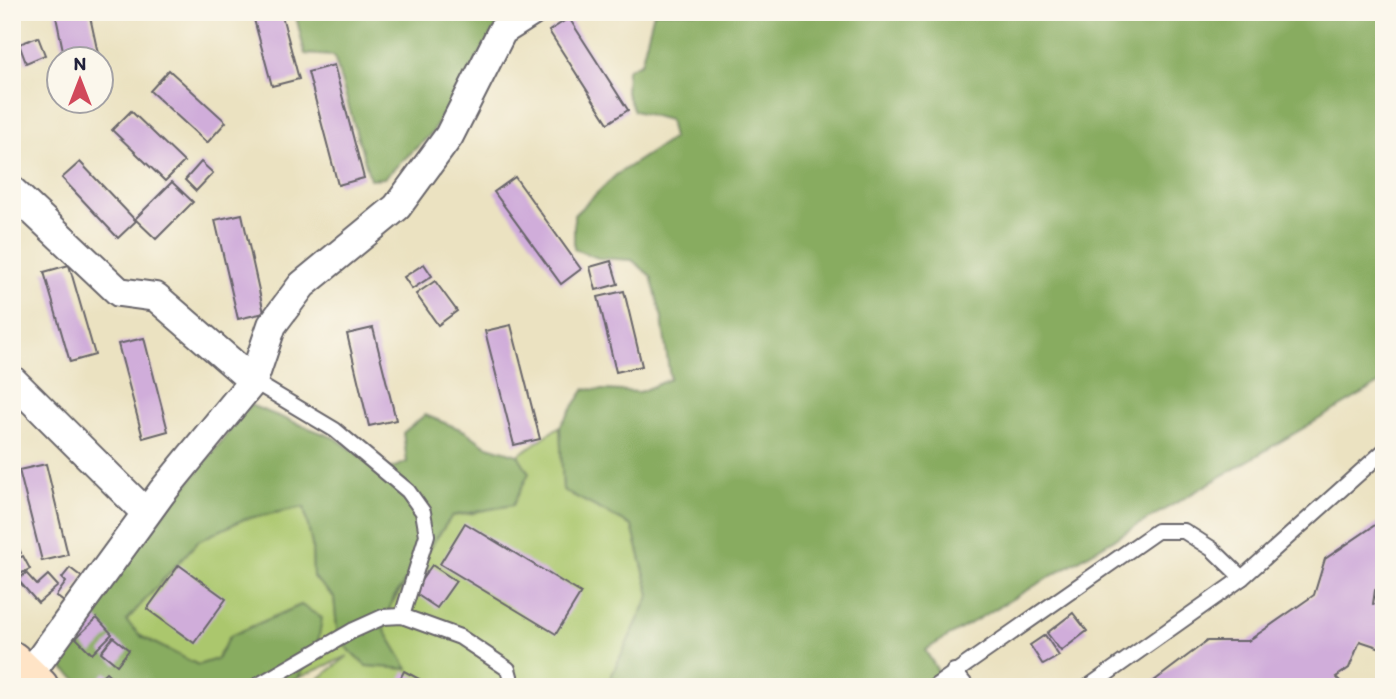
<svg xmlns="http://www.w3.org/2000/svg" width="1396" height="699" font-family="Itim,sans-serif">
<rect width="100%" height="100%" fill="#fbf7ec"/>
<filter id="ink" filterUnits="userSpaceOnUse"><feTurbulence type="fractalNoise" baseFrequency=".0143" numOctaves="2"/><feDisplacementMap in="SourceGraphic" scale="14" xChannelSelector="R" yChannelSelector="G"/><feConvolveMatrix kernelMatrix="1 2 1 2 8 2 1 2 1" color-interpolation-filters="sRGB"/></filter>
<filter id="wash" filterUnits="userSpaceOnUse"><feTurbulence type="fractalNoise" baseFrequency=".00686" numOctaves="4" result="noise"/><feDisplacementMap in="SourceGraphic" scale="28" xChannelSelector="R" yChannelSelector="G"/><feGaussianBlur stdDeviation="1.57" result="paint"/><feColorMatrix in="noise" values="0 0 0 0 0 0 0 0 0 0 0 0 0 0 0 0 0 1.4 0 .05"/><feComposite in="paint" operator="in"/></filter>
<g filter="url(#wash)">
<rect width="100%" height="100%" fill="#ebe2c1"/>
<path fill="#abc76d" stroke="#667454" stroke-width="2" d="M560 426 563 490 632 526 650 595 606 687H308L348 656 298 678 318 642 301 605 230 636 217 659 198 665 142 637 126 621 198 541 244 519 304 507 312 545 313 577 334 597 338 639 366 666 407 668 384 629 390 606 452 516 475 513 529 473 518 455Z"/>
<g fill="#88ac60" stroke="#55674e" stroke-width="2">
<path d="M295 12H511L503 16 432 133 384 178 370 179 334 56 305 54Z"/>
<path d="M654 12H1384V381L925 650 948 687H606L650 595 632 526 563 490 560 426 585 389 640 392 670 379 662 318 651 276 632 260 598 258 574 249V215L616 175 673 138 669 120 634 111 626 93 627 69 641 63Z"/>
<path d="M250 405 337 439 382 472 407 462 403 433 425 415 465 431 485 445 518 455 529 473 513 505 452 516 392 600 384 629 408 669 366 666 338 639 334 597 313 577 312 545 304 507 244 519 198 541 126 621 142 637 198 665 217 659 230 636 301 605 322 618 318 642 298 678 275 687H87L63 669 66 644 78 623Z"/>
</g>
<g id="blocks">
<g fill="#d0adda">
<path d="M55 12H89L99 58 65 60Z"/>
<path d="M252 12H281L299 79 272 86Z"/>
<path d="M569 18 628 110 608 123 549 31Z"/>
<path d="M38 37 45 55 26 63 19 44Z"/>
<path d="M334 65 364 178 338 185 308 72Z"/>
<path d="M169 70 226 122 207 143 150 91Z"/>
<path d="M131 111 184 162 165 181 112 130Z"/>
<path d="M80 162 136 221 118 238 62 178Z"/>
<path d="M201 162 213 173 196 191 185 180Z"/>
<path d="M515 177 581 269 561 284 494 192Z"/>
<path d="M172 182 193 202 156 239 135 219Z"/>
<path d="M242 214 264 313 238 319 215 220Z"/>
<path d="M611 261 618 284 596 290 590 267Z"/>
<path d="M424 264 432 276 412 289 404 277Z"/>
<path d="M69 265 95 355 70 362 44 272Z"/>
<path d="M435 281 457 311 438 325 416 294Z"/>
<path d="M624 291 642 366 616 372 598 297Z"/>
<path d="M511 325 540 439 514 445 485 331Z"/>
<path d="M373 328 396 420 369 426 347 334Z"/>
<path d="M144 338 168 431 143 438 118 344Z"/>
<path d="M46 464 68 555 42 561 19 470Z"/>
<path d="M1384 519V584L1375 590 1373 604 1384 606V649L1360 641 1349 668 1336 677 1346 687H1146L1207 641H1248L1314 595 1325 559Z"/>
<path d="M465 523 581 593 556 634 440 564Z"/>
<path d="M15 540 21 553 12 557V542Z"/>
<path d="M23 556 30 569 12 578V561Z"/>
<path d="M179 565 226 599 194 643 147 609Z"/>
<path d="M432 565 456 581 437 608 413 592Z"/>
<path d="M70 568 83 578 64 602 56 596 66 582 62 578Z"/>
<path d="M26 573 37 585 48 575 58 586 38 603 18 580Z"/>
<path d="M1073 613 1087 631 1061 651 1047 633Z"/>
<path d="M97 618 112 634 92 654 76 638Z"/>
<path d="M1045 635 1059 656 1043 665 1030 645Z"/>
<path d="M113 637 129 650 117 665 101 652Z"/>
<path d="M404 671 421 680 417 687H396Z"/>
<path d="M106 672 118 683 114 687H94L92 685Z"/>
<path d="M1384 673V687H1370Z"/>
</g>
</g>
</g>
<g filter="url(#ink)">
<use href="#blocks" fill-opacity="0" stroke="#68656a" stroke-width="2"/>
<g fill="none" stroke-linecap="round" stroke-linejoin="round">
<defs>
<g id="service">
<path d="M253 381 335 430 408 491 423 512 427 535 402 616"/>
<path d="M954 671 967 687"/>
<path d="M255 687 352 631 383 617 402 616 460 637 508 669 513 687"/>
<path d="M934 687 1157 531H1184L1212 549 1242 578"/>
<path d="M1088 687 1242 578 1384 451"/>
</g>
<g id="minor">
<path d="M12 191 119 292 156 297 253 381"/>
<path d="M12 380 146 513"/>
<path d="M28 676 162 492 253 381 272 325 302 285 397 207 449 136 502 31 532 12"/>
</g>
<path id="secondary" d="M12 661 39 687"/>
</defs>
<use href="#service" stroke="#68656a" stroke-width="18"/>
<use href="#minor" stroke="#68656a" stroke-width="32"/>
<use href="#secondary" stroke="#68656a" stroke-width="42"/>
<use href="#service" stroke="#fff" stroke-width="14"/>
<use href="#minor" stroke="#fff" stroke-width="28"/>
<use href="#secondary" stroke="#ffe4c6" stroke-width="38"/>
</g>
</g>
<rect width="1396" height="699" fill="none" stroke="#fbf7ec" stroke-width="42"/>
<g transform="translate(80 80)"><circle r="33" fill="#fbf7ec" stroke="#a4a2a5" stroke-width="2"/>
<path d="M0-5L12 26L0 18L-12 26Z" fill="#d1495b"/>
<text y="-10" font-size="19" font-weight="bold" text-anchor="middle" fill="#22223b">N</text>
</g>
</svg>
